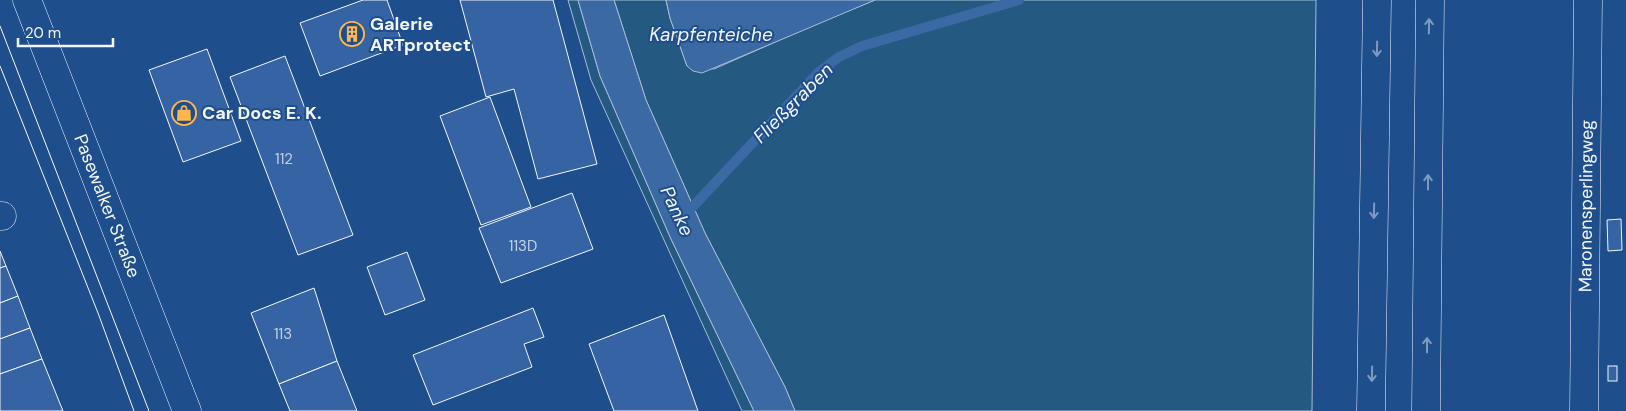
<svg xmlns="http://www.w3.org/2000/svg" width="1626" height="411" font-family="'DM Sans',sans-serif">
<rect width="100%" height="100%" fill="#1f4e8c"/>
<g fill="#245a82" stroke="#a8bbd7">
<path d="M568 0H578L600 76 671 239 754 411H742L591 80Z"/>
<path d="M614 0H666L670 18 687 66 714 69 823 21 875 0H1316L1312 411H795L785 387 705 233 646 100Z"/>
</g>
<g fill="#3b69a3" stroke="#a8bbd7">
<path d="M578 0H614L646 100 705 233 785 387 795 411H754L671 239 600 76Z"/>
<path d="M666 0H875L702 73 693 71 687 66 670 18Z"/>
</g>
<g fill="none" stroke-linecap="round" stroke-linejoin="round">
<path stroke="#3b69a3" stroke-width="10" d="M685 215 819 72 839 57 862 46 1019 0"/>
</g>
<g fill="#3563a3" stroke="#f2f6ff">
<path d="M363 0H387L403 45 320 76 300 23Z"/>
<path d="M460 0H553L597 164 538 179 514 89 486 97Z"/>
<path d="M207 49 241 141 183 162 149 70Z"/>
<path d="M285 56 353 235 298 255 230 77Z"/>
<path d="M490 97 531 207 481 225 440 116Z"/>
<path d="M572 193 593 249 501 283 479 228Z"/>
<path d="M1621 219 1622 250 1608 251 1607 220Z"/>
<path d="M0 251 6 266 0 268Z"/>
<path d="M407 252 425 300 385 315 367 267Z"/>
<path d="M6 266 18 296 0 303V268Z"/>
<path d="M314 288 337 361 279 384 251 313Z"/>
<path d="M18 296 30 328 0 339V303Z"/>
<path d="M533 308 544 337 524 344 532 367 433 405 413 355Z"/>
<path d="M664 315 698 411H614L589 344Z"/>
<path d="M30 328 42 359 0 374V339Z"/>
<path d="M42 359 63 411H0V374Z"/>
<path d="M337 361 357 411H290L279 384Z"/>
<rect x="1608" y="366" width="9" height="15"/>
</g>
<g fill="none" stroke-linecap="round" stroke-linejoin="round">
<defs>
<g id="minor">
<path d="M0 216H2"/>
<path id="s1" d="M1584 411 1588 0"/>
</g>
<g id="major">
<path id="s2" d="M27 0 187 411"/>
</g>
<g id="highway">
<path d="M1371 411 1377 0"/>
<path d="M1426 411 1430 0"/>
</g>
</defs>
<use href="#minor" stroke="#f2f6ff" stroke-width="29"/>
<use href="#major" stroke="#f2f6ff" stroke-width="29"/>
<use href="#highway" stroke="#f2f6ff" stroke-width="29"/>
<use href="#minor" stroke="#1f4e8c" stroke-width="28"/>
<use href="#major" stroke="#1f4e8c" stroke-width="28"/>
<use href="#highway" stroke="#1f4e8c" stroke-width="28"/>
<g stroke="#f2f6ff" stroke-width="1">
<path d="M0 26 149 411"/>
<path d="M0 66 98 313 134 411"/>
</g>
</g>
<defs><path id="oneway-shaft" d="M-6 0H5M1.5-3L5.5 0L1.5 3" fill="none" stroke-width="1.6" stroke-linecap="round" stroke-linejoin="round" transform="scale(1.25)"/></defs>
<g stroke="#7e9ac0">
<use href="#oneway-shaft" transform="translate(1429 26) rotate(-89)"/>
<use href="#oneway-shaft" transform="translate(1377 49) rotate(91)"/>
<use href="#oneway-shaft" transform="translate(1428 182) rotate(-90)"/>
<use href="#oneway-shaft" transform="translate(1374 211) rotate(91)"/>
<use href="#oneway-shaft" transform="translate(1427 345) rotate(-90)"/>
<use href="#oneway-shaft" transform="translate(1372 374) rotate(91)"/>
</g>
<defs>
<symbol id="building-ring" viewBox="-11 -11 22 22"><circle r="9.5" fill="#1f4e8c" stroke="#ffb74d" stroke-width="1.5"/><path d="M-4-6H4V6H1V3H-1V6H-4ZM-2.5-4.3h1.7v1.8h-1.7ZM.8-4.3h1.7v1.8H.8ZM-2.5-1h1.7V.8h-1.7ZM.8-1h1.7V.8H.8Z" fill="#ffb74d"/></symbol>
<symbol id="shop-ring" viewBox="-11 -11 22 22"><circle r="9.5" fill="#1f4e8c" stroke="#ffb74d" stroke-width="1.5"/><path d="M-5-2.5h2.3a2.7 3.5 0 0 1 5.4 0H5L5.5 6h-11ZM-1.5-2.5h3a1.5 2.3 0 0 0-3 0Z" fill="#ffb74d"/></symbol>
</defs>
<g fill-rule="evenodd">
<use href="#building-ring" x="338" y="20" width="28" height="28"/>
<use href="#shop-ring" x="170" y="99" width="28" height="28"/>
</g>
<g text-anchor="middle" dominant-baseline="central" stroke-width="4" stroke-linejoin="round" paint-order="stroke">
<g font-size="15" fill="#c3d1e8">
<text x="284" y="159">112</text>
<text x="523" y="246">113D</text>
<text x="283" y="334">113</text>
</g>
<g font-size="18" font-weight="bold" fill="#f2f6ff" stroke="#1f4e8c" text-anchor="start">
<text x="370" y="24">Galerie<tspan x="370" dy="21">ARTprotect</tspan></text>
<text x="202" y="113">Car Docs E. K.</text>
</g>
<g font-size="18" fill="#f2f6ff" stroke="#1f4e8c">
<text stroke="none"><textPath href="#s2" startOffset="221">Pasewalker Straße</textPath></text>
<text stroke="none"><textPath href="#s1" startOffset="205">Maronensperlingweg</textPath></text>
</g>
<g font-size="19" font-style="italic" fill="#f2f6ff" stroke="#1f4e8c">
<text x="711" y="34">Karpfenteiche</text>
<text transform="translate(793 103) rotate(-45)">Fließgraben</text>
<text transform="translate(677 211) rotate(65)">Panke</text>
</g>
</g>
<path d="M18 38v8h95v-8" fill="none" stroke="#f2f6ff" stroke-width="2.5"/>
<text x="25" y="38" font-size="15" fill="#f2f6ff" stroke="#1f4e8c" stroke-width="4" paint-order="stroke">20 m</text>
</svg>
